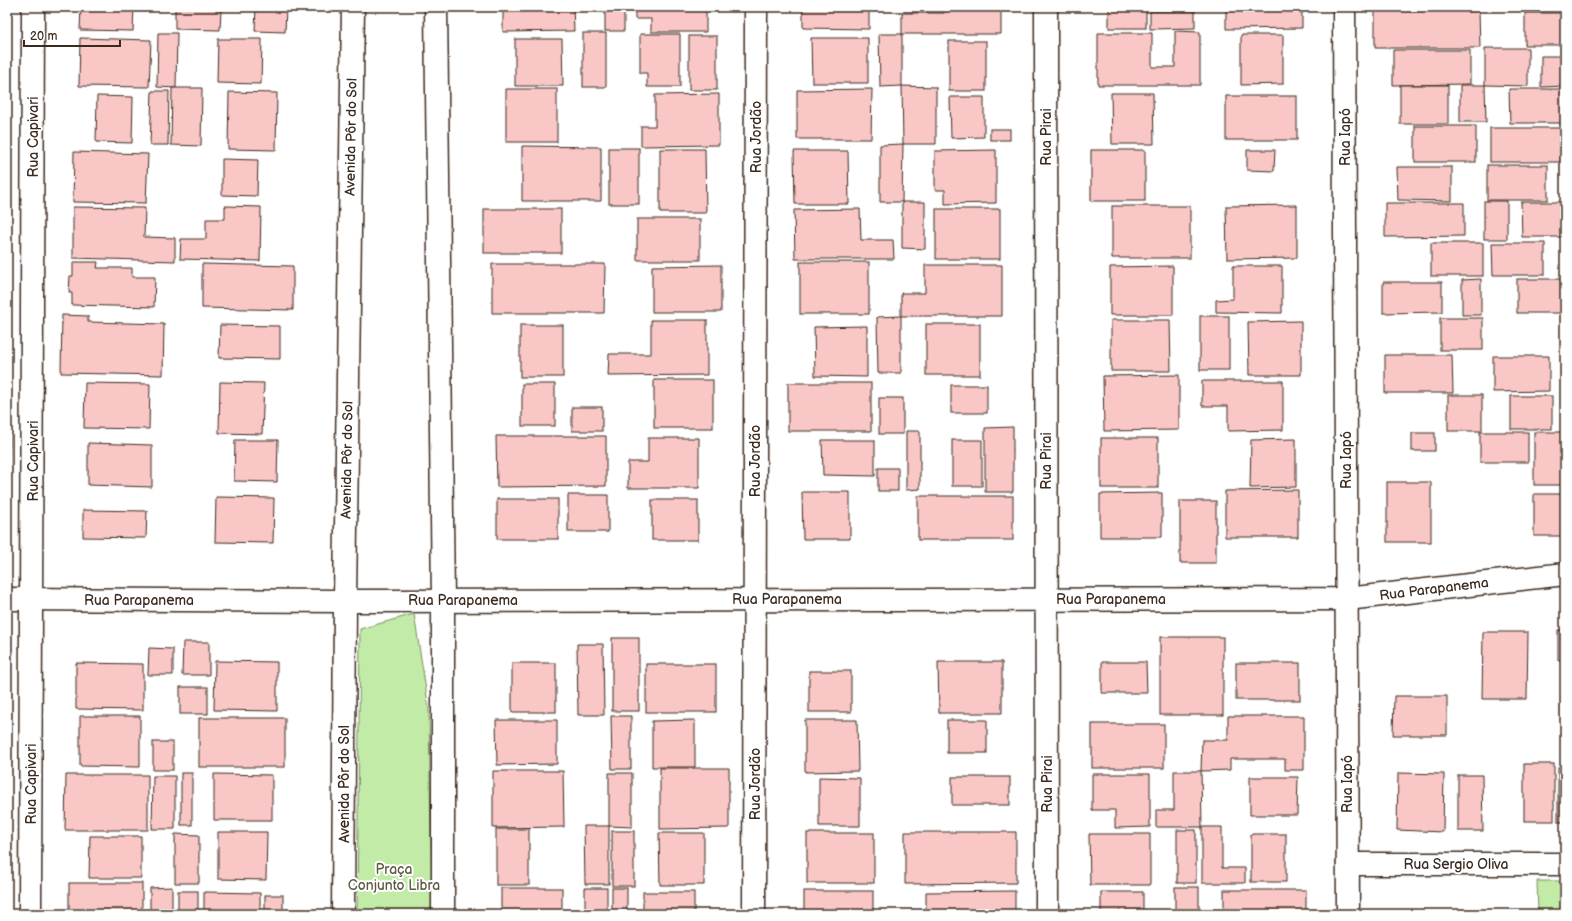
<svg xmlns="http://www.w3.org/2000/svg" width="1572" height="921" font-family="'Balsamiq Sans',sans-serif">
<rect width="100%" height="100%" fill="#fff"/>
<filter id="ink" filterUnits="userSpaceOnUse"><feTurbulence type="fractalNoise" baseFrequency=".025" numOctaves="2"/><feDisplacementMap in="SourceGraphic" scale="8" xChannelSelector="R" yChannelSelector="G"/><feConvolveMatrix kernelMatrix="1 2 1 2 8 2 1 2 1" color-interpolation-filters="sRGB"/></filter>
<g filter="url(#ink)">
<g fill="#c1eba7" stroke="#7e8a62">
<path d="M414 614 429 709 432 914H357L360 629Z"/>
<path d="M1537 881H1565V914H1538Z"/>
</g>
<g fill="#f9c8c6" stroke="#3b2a1e">
<path d="M81 7H134L133 31 80 30Z"/>
<path d="M175 7 221 9 220 30 175 29Z"/>
<path d="M256 7H286L285 32 255 31Z"/>
<path d="M503 7H573L574 31 503 32Z"/>
<rect x="605" y="7" width="19" height="24"/>
<path d="M635 7H706V32H651V19H635Z"/>
<path d="M803 7H869V29L803 28Z"/>
<path d="M944 7H1001V34H902V13H944Z"/>
<rect x="1109" y="7" width="37" height="21"/>
<path d="M1226 7H1302V28L1226 29Z"/>
<path d="M1383 7H1446L1383 8Z"/>
<path d="M1150 11H1195V28L1150 29Z"/>
<path d="M1375 11H1479L1480 48H1375Z"/>
<rect x="1525" y="13" width="40" height="32"/>
<path d="M1175 31 1200 32V85H1098V33H1152V67H1175Z"/>
<path d="M158 33H177L176 88 157 87Z"/>
<rect x="583" y="33" width="23" height="54"/>
<path d="M640 34H680V87H647V73H640Z"/>
<path d="M879 34H902V86L880 87Z"/>
<path d="M1241 35H1283V84L1241 85Z"/>
<rect x="689" y="36" width="28" height="54"/>
<path d="M80 38 151 40 149 87 79 86Z"/>
<path d="M811 38H868V83H812Z"/>
<path d="M218 39H262L261 84 217 83Z"/>
<path d="M515 39H562L563 86H515Z"/>
<rect x="949" y="41" width="37" height="50"/>
<path d="M1485 48H1528V86L1485 85Z"/>
<path d="M1393 50H1470V84L1393 85Z"/>
<path d="M1541 56H1565V86L1541 87Z"/>
<rect x="1400" y="85" width="48" height="39"/>
<path d="M1460 85H1485L1486 122H1460Z"/>
<path d="M902 86 936 87V144H903Z"/>
<path d="M172 88H202L201 146 171 145Z"/>
<rect x="506" y="89" width="51" height="53"/>
<path d="M872 89 871 139H797V90Z"/>
<path d="M1509 89H1565V123H1510Z"/>
<path d="M152 91H169L168 145H150Z"/>
<path d="M229 92 277 93 276 150 228 149Z"/>
<path d="M1111 93H1153L1154 144H1112Z"/>
<path d="M719 94V145L641 146V126H655V95Z"/>
<path d="M97 96 133 97 132 143 96 142Z"/>
<rect x="1226" y="96" width="71" height="44"/>
<path d="M950 97H984V137L951 138Z"/>
<rect x="1415" y="126" width="61" height="36"/>
<rect x="1490" y="128" width="71" height="34"/>
<rect x="990" y="129" width="20" height="11"/>
<path d="M903 144 902 202H880V145Z"/>
<path d="M522 146 601 147V201H522Z"/>
<rect x="609" y="148" width="30" height="56"/>
<path d="M660 149H705L706 213H660Z"/>
<path d="M996 150V203L945 204V190H935V151Z"/>
<rect x="1091" y="150" width="54" height="51"/>
<path d="M1247 150H1275L1274 171 1247 170Z"/>
<path d="M794 151H848L849 204H795Z"/>
<path d="M74 152 148 154 146 203 73 202Z"/>
<path d="M222 159 258 160 257 196 222 195Z"/>
<rect x="1487" y="165" width="61" height="35"/>
<path d="M1397 167H1452V201L1398 200Z"/>
<rect x="1484" y="201" width="23" height="38"/>
<path d="M902 202H925V249L902 248Z"/>
<path d="M1521 202H1565V237H1522Z"/>
<path d="M1385 203H1464V236L1385 237Z"/>
<path d="M1297 205V258L1227 259 1226 206Z"/>
<path d="M225 206 261 207 260 261 180 259 181 239H206V219H225Z"/>
<rect x="1112" y="206" width="78" height="52"/>
<path d="M73 207 145 208 144 237 175 238V261L73 258Z"/>
<rect x="484" y="209" width="77" height="44"/>
<path d="M860 209 861 240H893L894 259H795L794 210Z"/>
<rect x="936" y="209" width="64" height="50"/>
<rect x="637" y="219" width="63" height="41"/>
<rect x="1431" y="243" width="52" height="33"/>
<path d="M1492 243H1545V275H1493Z"/>
<path d="M73 262H98L97 268H132V277H155L154 307 72 305V293H69L70 276H73Z"/>
<rect x="800" y="262" width="69" height="52"/>
<path d="M202 264 293 266V310L202 308Z"/>
<path d="M492 264H605L604 313H492Z"/>
<path d="M721 265V312H652V266Z"/>
<path d="M925 265H1002V316H901V293H925Z"/>
<path d="M1173 266V315H1110V267Z"/>
<path d="M1233 266H1282V313L1216 312V300L1233 299Z"/>
<path d="M1481 279V315H1462V280Z"/>
<rect x="1517" y="279" width="48" height="34"/>
<path d="M1383 282H1442V312L1383 313Z"/>
<path d="M62 315 88 316V322L164 324 163 375 61 373Z"/>
<path d="M901 316V373H878L877 317Z"/>
<rect x="1200" y="316" width="29" height="54"/>
<rect x="1440" y="318" width="43" height="32"/>
<path d="M651 320H707V375L608 376 609 354H651Z"/>
<path d="M1111 320H1170L1171 371H1111Z"/>
<path d="M1301 321V375H1249L1248 322Z"/>
<rect x="926" y="324" width="54" height="51"/>
<path d="M220 325 280 326V359L219 358Z"/>
<rect x="520" y="325" width="43" height="52"/>
<path d="M867 326V377L815 376 814 327Z"/>
<path d="M1385 355H1452L1453 393H1385Z"/>
<path d="M1493 356H1549V391L1493 392Z"/>
<path d="M1179 375V430L1104 431 1103 376Z"/>
<rect x="654" y="380" width="59" height="48"/>
<path d="M1202 381H1283V430L1228 431V406H1202Z"/>
<path d="M220 382 264 383 262 434 219 433Z"/>
<path d="M85 383 150 384 149 429 84 428Z"/>
<rect x="788" y="383" width="83" height="48"/>
<rect x="522" y="384" width="33" height="42"/>
<rect x="951" y="385" width="36" height="28"/>
<rect x="1448" y="395" width="34" height="36"/>
<rect x="1511" y="396" width="41" height="33"/>
<rect x="879" y="398" width="24" height="36"/>
<rect x="572" y="407" width="30" height="24"/>
<path d="M1013 427V492H985V428Z"/>
<path d="M7 431H10L9 492H7Z"/>
<path d="M906 431H920V489L906 490Z"/>
<rect x="1480" y="432" width="48" height="30"/>
<rect x="1534" y="432" width="31" height="53"/>
<rect x="1412" y="433" width="23" height="18"/>
<path d="M496 436H606V486L497 487Z"/>
<path d="M648 438H699V488H628V462H648Z"/>
<rect x="1101" y="438" width="57" height="50"/>
<path d="M1296 439V487L1250 488 1251 440Z"/>
<path d="M235 440H278L277 482 234 481Z"/>
<path d="M822 440H875V476L823 475Z"/>
<rect x="952" y="440" width="30" height="46"/>
<path d="M88 443 152 445V487L88 485Z"/>
<rect x="878" y="468" width="20" height="23"/>
<rect x="1387" y="482" width="44" height="60"/>
<path d="M1298 490V537H1225V491Z"/>
<path d="M802 492H850V539H803Z"/>
<path d="M1162 493V537H1100V494Z"/>
<rect x="1534" y="494" width="31" height="42"/>
<rect x="568" y="495" width="40" height="37"/>
<rect x="918" y="496" width="95" height="44"/>
<path d="M216 497 274 498 273 543 215 542Z"/>
<rect x="497" y="499" width="61" height="40"/>
<rect x="652" y="500" width="46" height="40"/>
<rect x="1180" y="501" width="36" height="62"/>
<path d="M83 510 147 511 146 538 83 537Z"/>
<rect x="1558" y="630" width="7" height="30"/>
<path d="M1483 632H1528L1527 699H1482Z"/>
<rect x="1160" y="637" width="63" height="78"/>
<rect x="612" y="638" width="27" height="73"/>
<path d="M183 642H209V675H182Z"/>
<path d="M577 644H603L604 715H578Z"/>
<path d="M149 648 173 649V675H148Z"/>
<path d="M215 661 277 662V711L214 710Z"/>
<path d="M938 662H1002V713H939Z"/>
<path d="M1102 662H1146L1147 693H1102Z"/>
<path d="M76 663 143 664V710L76 709Z"/>
<rect x="512" y="663" width="44" height="49"/>
<rect x="1236" y="663" width="64" height="37"/>
<rect x="646" y="664" width="70" height="48"/>
<rect x="1562" y="668" width="3" height="49"/>
<rect x="809" y="671" width="42" height="41"/>
<rect x="180" y="687" width="28" height="27"/>
<path d="M1394 696H1447V735H1393Z"/>
<path d="M80 716H140V767L80 766Z"/>
<path d="M611 716H631V769H612Z"/>
<path d="M1228 716H1304V770H1285V759H1230V770L1201 771 1202 740H1228Z"/>
<rect x="199" y="718" width="86" height="49"/>
<path d="M496 720H557V764L497 765Z"/>
<path d="M695 720V767H652V721Z"/>
<path d="M805 720H857L858 771 805 772Z"/>
<rect x="947" y="720" width="40" height="33"/>
<rect x="1092" y="724" width="72" height="44"/>
<rect x="153" y="742" width="20" height="28"/>
<rect x="1524" y="764" width="30" height="57"/>
<rect x="1558" y="767" width="7" height="55"/>
<path d="M660 768H729V828L660 829Z"/>
<path d="M493 771H563L564 827 493 828Z"/>
<path d="M1174 771H1201L1202 827H1156V810H1174Z"/>
<rect x="181" y="773" width="11" height="52"/>
<path d="M609 773H632V827L609 826Z"/>
<path d="M1398 773 1444 774 1443 832 1397 830Z"/>
<path d="M214 774 272 775V820H214Z"/>
<path d="M1092 774H1150V827L1115 828V810H1092Z"/>
<path d="M66 775H148V830H65Z"/>
<path d="M1458 775H1482L1483 831H1458Z"/>
<path d="M153 776H175V829H152Z"/>
<path d="M819 777 860 778V826H819Z"/>
<rect x="952" y="777" width="58" height="28"/>
<path d="M1250 777H1298L1297 815H1250Z"/>
<path d="M584 826H609V884H585Z"/>
<path d="M1202 827H1222V868H1245V883H1202Z"/>
<rect x="496" y="829" width="33" height="56"/>
<rect x="1177" y="830" width="19" height="53"/>
<rect x="612" y="831" width="22" height="55"/>
<path d="M218 832H267L266 880 218 879Z"/>
<path d="M905 832H1016V883L905 884Z"/>
<path d="M659 833H704V885H660Z"/>
<rect x="807" y="833" width="67" height="50"/>
<path d="M175 834 199 835V883H175Z"/>
<path d="M1089 834H1150V885H1090Z"/>
<rect x="1251" y="834" width="35" height="48"/>
<path d="M90 836H141V878H89Z"/>
<rect x="69" y="883" width="73" height="31"/>
<path d="M172 887V914H150V888Z"/>
<rect x="1175" y="887" width="24" height="27"/>
<rect x="501" y="888" width="61" height="26"/>
<rect x="585" y="888" width="22" height="26"/>
<rect x="612" y="888" width="15" height="26"/>
<rect x="1224" y="890" width="82" height="24"/>
<rect x="178" y="891" width="20" height="23"/>
<rect x="804" y="891" width="69" height="23"/>
<path d="M1015 891V914H926V892Z"/>
<path d="M204 892 260 893V914H204Z"/>
<rect x="643" y="892" width="51" height="22"/>
<rect x="1101" y="892" width="42" height="22"/>
<rect x="265" y="895" width="18" height="19"/>
<rect x="1456" y="912" width="48" height="2"/>
</g>
<g fill="none" stroke-linecap="round" stroke-linejoin="round">
<defs>
<g id="street">
<path d="M1046 7 1047 914"/>
<path d="M1344 7 1348 914"/>
<path d="M7 599 345 601 1347 599 1565 574"/>
<path d="M1348 864H1565"/>
<path d="M30 914 33 7"/>
<path d="M754 914 756 7"/>
</g>
<g id="secondary">
<path d="M436 7 443 600V914"/>
<path d="M343 914 345 601 353 7"/>
</g>
</defs>
<use href="#street" stroke="#3b2a1e" stroke-width="25"/>
<use href="#secondary" stroke="#3b2a1e" stroke-width="25"/>
<use href="#street" stroke="#fff" stroke-width="22"/>
<use href="#secondary" stroke="#fff" stroke-width="22"/>
</g>
</g>
<g text-anchor="middle" dominant-baseline="central" stroke-width="4" stroke-linejoin="round" paint-order="stroke">
<g font-size="14" fill="#3b2a1e" stroke="#fff">
<text transform="translate(33 137) rotate(-90)">Rua Capivari</text>
<text transform="translate(351 137) rotate(-89)">Avenida Pôr do Sol</text>
<text transform="translate(756 137) rotate(-90)">Rua Jordão</text>
<text transform="translate(1046 137) rotate(-90)">Rua Pirai</text>
<text transform="translate(1345 137) rotate(-90)">Rua Iapó</text>
<text transform="translate(347 460) rotate(-89)">Avenida Pôr do Sol</text>
<text transform="translate(1346 460) rotate(-90)">Rua Iapó</text>
<text transform="translate(33 461) rotate(-90)">Rua Capivari</text>
<text transform="translate(755 461) rotate(-90)">Rua Jordão</text>
<text transform="translate(1046 461) rotate(-90)">Rua Pirai</text>
<text transform="translate(1434 589) rotate(-7)">Rua Parapanema</text>
<text x="787" y="599">Rua Parapanema</text>
<text x="1111" y="599">Rua Parapanema</text>
<text x="139" y="600">Rua Parapanema</text>
<text x="463" y="600">Rua Parapanema</text>
<text transform="translate(31 784) rotate(-90)">Rua Capivari</text>
<text transform="translate(344 784) rotate(-90)">Avenida Pôr do Sol</text>
<text transform="translate(755 784) rotate(-90)">Rua Jordão</text>
<text transform="translate(1047 784) rotate(-90)">Rua Pirai</text>
<text transform="translate(1347 784) rotate(-90)">Rua Iapó</text>
<text x="1456" y="864">Rua Sergio Oliva</text>
</g>
<g font-size="14" fill="#5c5a40" stroke="#fff">
<text x="394" y="869">Praça<tspan x="394" dy="16">Conjunto Libra</tspan></text>
</g>
</g>
<rect width="1572" height="921" fill="none" stroke="#fff" stroke-width="24"/>
<rect x="12" y="12" width="1548" height="897" fill="none" stroke="#3b2a1e" stroke-width="1.5" filter="url(#ink)"/>
<path d="M24 40v6h96v-6" fill="none" stroke="#3b2a1e" stroke-width="2"/>
<text x="30" y="40" font-size="12" fill="#3b2a1e" stroke="#ffffff" stroke-width="3" paint-order="stroke">20 m</text>
</svg>
